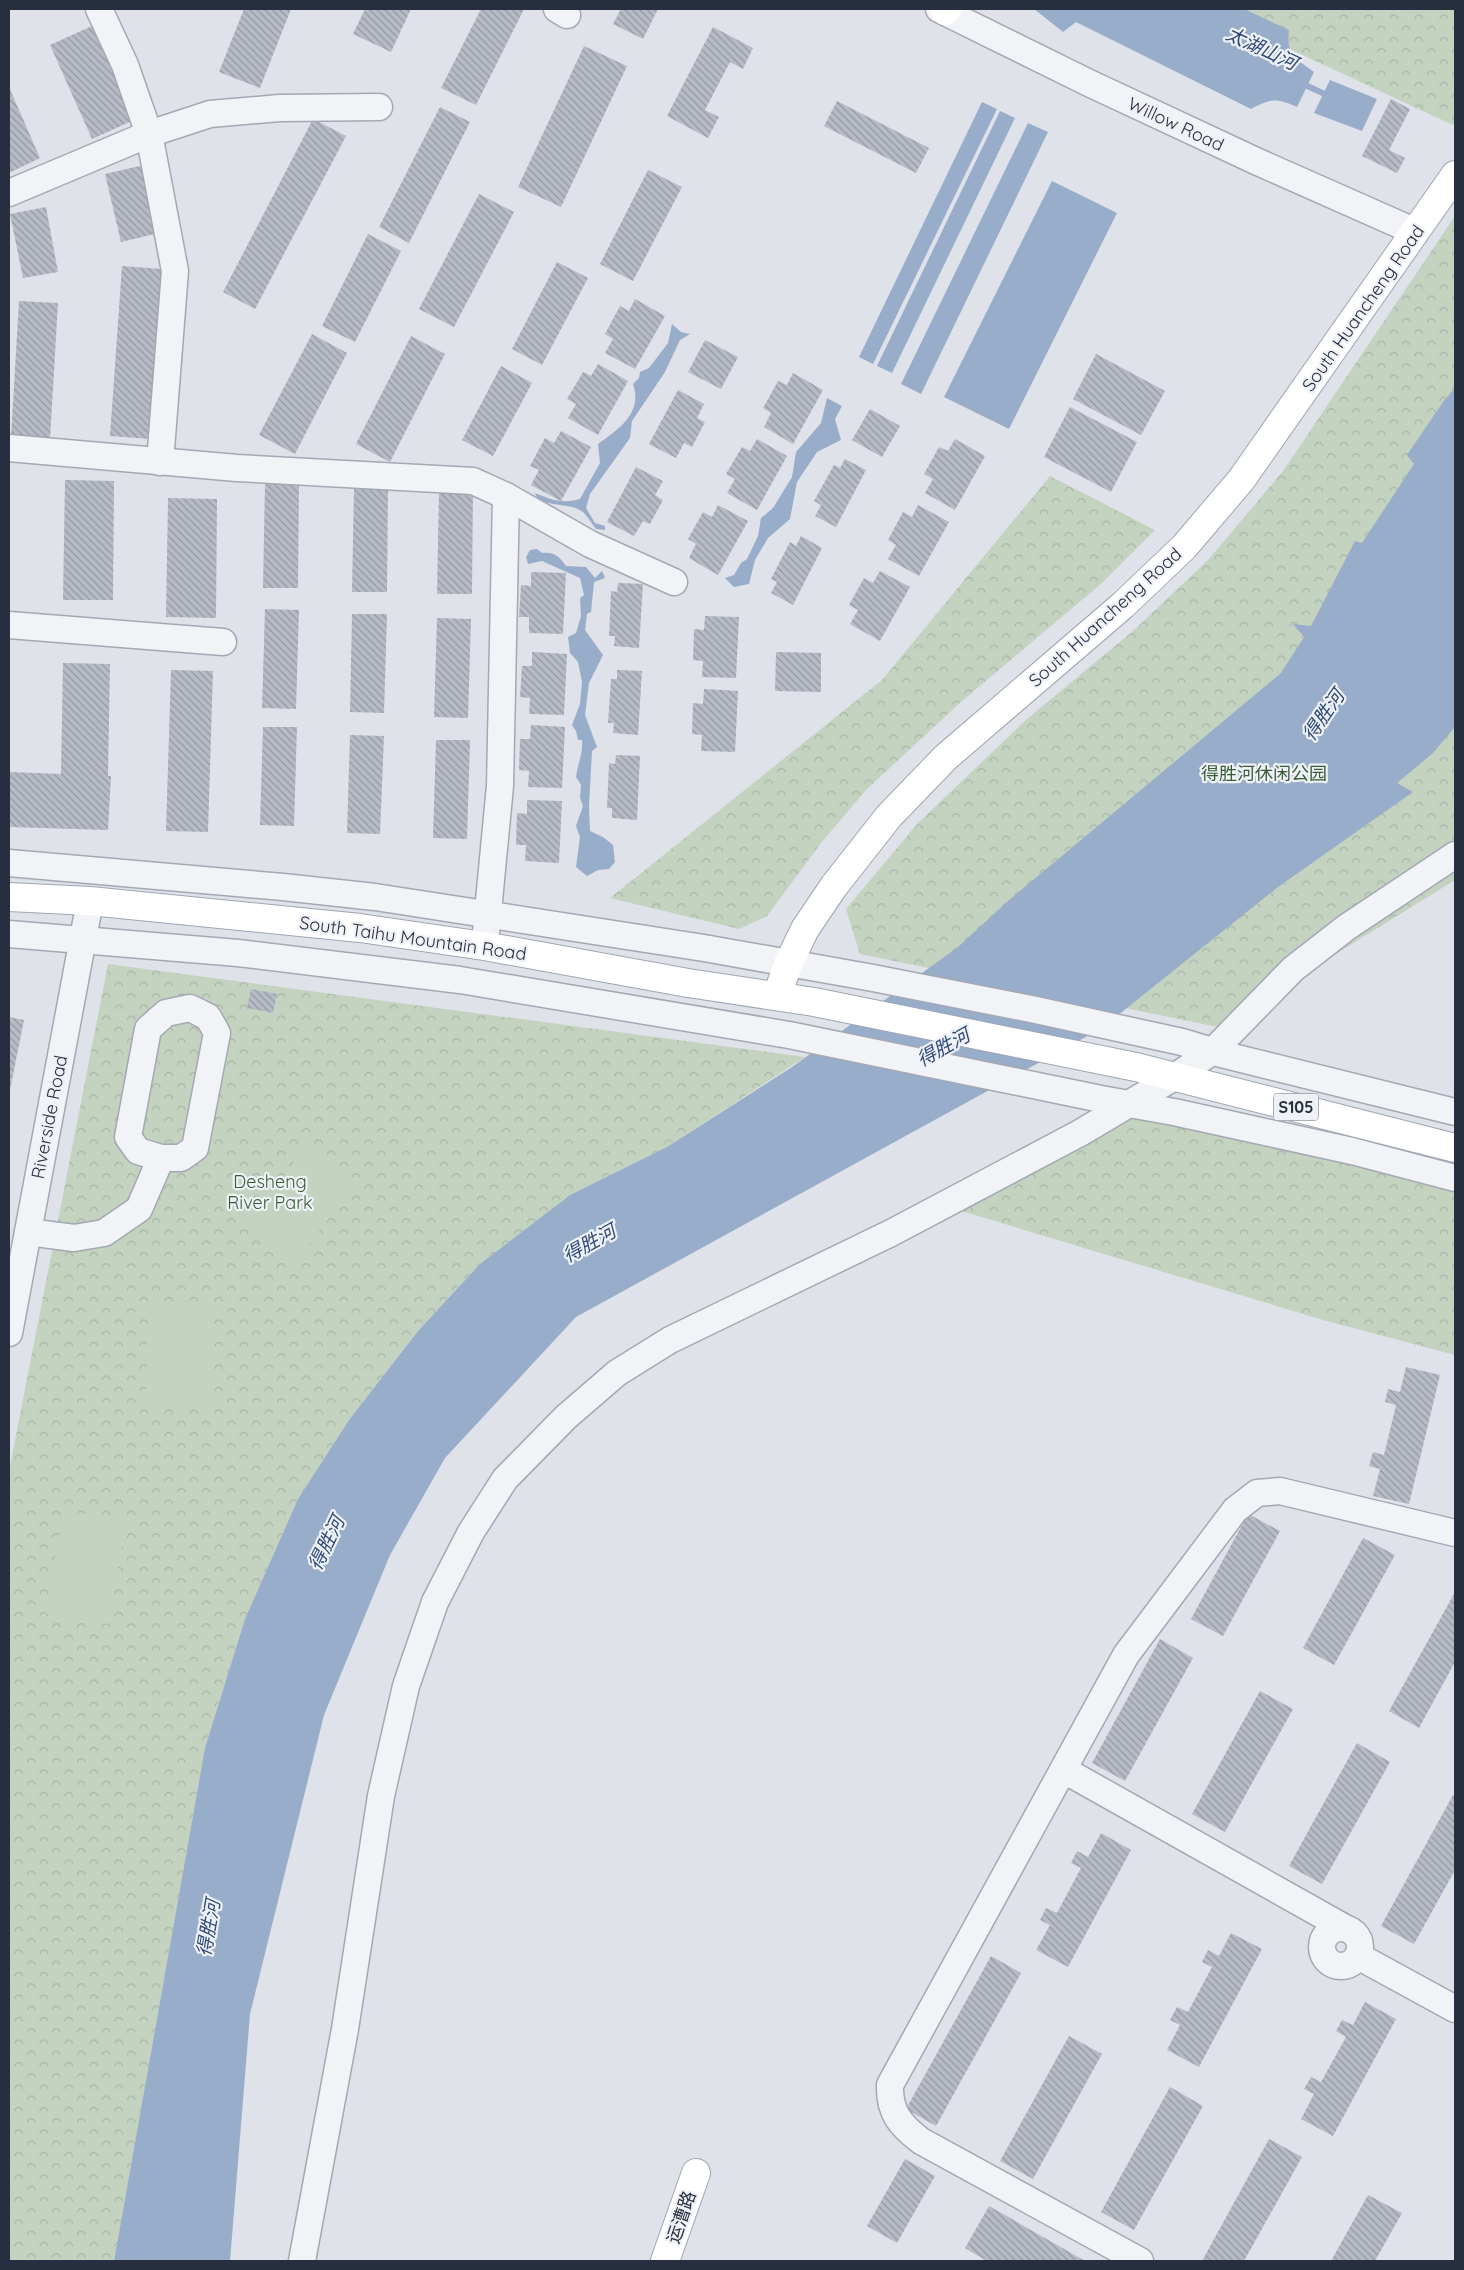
<svg xmlns="http://www.w3.org/2000/svg" width="1464" height="2270" font-family="Quicksand,'Noto Sans SC',sans-serif">
<defs>
<pattern id="forest-crowns" width="20" height="18" patternUnits="userSpaceOnUse" patternTransform="scale(1.25)"><rect width="20" height="18" fill="#c3d3c0"/><path d="M2 6a3 3 0 1 1 6 0M12 15a3 3 0 1 1 6 0" fill="none" stroke="#a8b5a6"/></pattern>
<pattern id="building-back-hatch" width="6" height="6" patternUnits="userSpaceOnUse" patternTransform="scale(1.25)"><rect width="6" height="6" fill="#b6bbc6"/><path d="M-1 5l2 2M0 0l6 6M5-1l2 2" fill="none" stroke="#9498a2"/></pattern>
</defs>
<rect width="100%" height="100%" fill="#dfe2e9"/>
<g fill="url(#forest-crowns)">
<path d="M1203 9H1455V121L1453 125Z"/>
<path d="M1455 216V880L1218 1027 860 954 846 909 918 823 1027 719 1133 631 1209 559 1283 471Z"/>
<path d="M1050 476 1155 530 1102 583 962 701 866 790 821 843 767 916 739 929 610 898 882 680Z"/>
<path d="M108 964 805 1057 667 1147 570 1195 480 1264 418 1331 349 1420 298 1499 245 1619 205 1748 114 2261H9V1471Z"/>
<path d="M1161 1103 1455 1187V1355L1323 1320 955 1209Z"/>
</g>
<g fill="#c3d3c0">
<path d="M306 1145 355 1180 296 1263 247 1228Z"/>
<path d="M148 1305 213 1306 211 1409 146 1408Z"/>
<path d="M64 1510 127 1522 107 1624 45 1613Z"/>
</g>
<g fill="#98adca">
<path d="M1034 9H1244L1289 30C1286 55 1295 58 1314 72L1297 107C1277 98 1271 98 1251 109L1076 22 1063 32Z"/>
<path d="M1330 80 1377 99 1362 131 1314 113Z"/>
<path d="M982 102 997 109 873 364 859 357Z"/>
<path d="M1000 111 1015 118 892 373 877 366Z"/>
<path d="M1028 123 1048 132 921 394 901 384Z"/>
<path d="M1052 181 1117 213 1009 429 944 397Z"/>
<path d="M672 324 681 332 690 334 680 340 665 372 632 421 630 438 590 494 586 508 595 523 605 526V530L596 529C592 524 588 517 584 513 572 502 551 508 537 498L535 493C552 500 562 504 580 499L600 463 598 444C619 429 643 413 633 384L639 378 640 372 649 368 668 343Z"/>
<path d="M1455 388V727L1433 753 1397 783 1413 792 1278 887 1102 1028 576 1317 445 1458 390 1555 324 1715 250 2014 230 2261H114L205 1748 245 1619 298 1499 349 1420 418 1331 480 1264 570 1195 667 1147 792 1067 958 947 1008 901 1281 673 1304 637 1293 624 1311 626 1355 541 1362 543 1414 464 1407 455 1443 402Z"/>
<path d="M827 398 842 406 835 419 841 440 817 452 797 482 790 519 768 538 755 560 749 584 734 587 725 578 734 575 741 563 747 559 758 536 761 518 773 508 792 477 796 452 821 423Z"/>
<path d="M537 549 542 553C554 551 561 558 566 566L586 567 595 578 602 571 605 578 594 582 591 612 587 614 585 630 603 655 589 683 585 715 597 747 592 751 589 806 590 831 603 837 613 845 615 862 609 869 598 870 587 876 576 867 580 837 576 826 583 806 580 798 581 785 576 777C578 763 583 754 582 740H578L576 731 572 725 580 704 582 682 578 662 570 653 568 637 576 633 581 616 580 598 584 595 580 578 542 561 528 564 526 557 530 550Z"/>
</g>
<g fill="none" stroke-linecap="round" stroke-linejoin="round">
<path stroke="#98adca" stroke-width="6" d="M1299 82 1331 97"/>
</g>
<g fill="url(#building-back-hatch)">
<path d="M244 9H291L260 88 219 72Z"/>
<path d="M365 9H411L391 52 353 34Z"/>
<path d="M481 9H524L476 105 441 88Z"/>
<path d="M621 9H658L643 39 613 24Z"/>
<path d="M92 26 134 120 92 139 50 45Z"/>
<path d="M713 27 753 48 743 69 730 62 705 110 719 117 708 138 667 116Z"/>
<path d="M584 46 627 66 561 207 518 187Z"/>
<path d="M9 87 40 158 9 173Z"/>
<path d="M1391 99 1410 109 1389 150 1405 158 1397 173 1362 156Z"/>
<path d="M837 101 929 148 916 173 824 126Z"/>
<path d="M440 107 470 122 409 243 379 227Z"/>
<path d="M313 119 346 136 255 309 223 292Z"/>
<path d="M144 165 159 233 121 242 105 174Z"/>
<path d="M648 170 682 187 633 281 600 264Z"/>
<path d="M479 194 514 212 454 327 419 309Z"/>
<path d="M46 207 58 272 23 278 10 214Z"/>
<path d="M368 234 401 251 355 342 322 326Z"/>
<path d="M557 262 588 278 542 365 512 349Z"/>
<path d="M122 266 162 269 150 439 110 436Z"/>
<path d="M635 299 665 316 635 369 605 353 613 339 605 334 620 306 629 311Z"/>
<path d="M19 301 58 303 50 439 11 437Z"/>
<path d="M312 334 347 353 295 454 259 435Z"/>
<path d="M411 336 445 354 390 462 356 444Z"/>
<path d="M705 340 738 357 721 389 688 372Z"/>
<path d="M1096 354 1165 391 1141 435 1073 399Z"/>
<path d="M598 364 628 381 598 435 568 418 576 404 567 399 583 372 591 376Z"/>
<path d="M501 366 532 383 493 456 462 440Z"/>
<path d="M793 373 823 390 793 444 764 427 771 413 763 408 778 381 787 385Z"/>
<path d="M678 390 704 404 697 418 705 422 692 447 684 443 676 458 649 444Z"/>
<path d="M1070 407 1137 442 1111 492 1044 457Z"/>
<path d="M870 409 900 426 882 457 852 440Z"/>
<path d="M561 431 591 447 561 501 531 485 539 470 530 466 545 438 554 443Z"/>
<path d="M757 439 787 456 757 510 727 493 735 479 726 474 742 447 750 451Z"/>
<path d="M955 439 985 456 955 510 925 493 933 479 924 474 939 447 948 451Z"/>
<path d="M845 459 866 470 836 527 815 516 821 505 814 501 834 465 840 468Z"/>
<path d="M636 467 663 481 655 495 663 500 650 524 643 521 634 536 607 522Z"/>
<path d="M65 480 114 481 113 600H63Z"/>
<path d="M265 483H299L298 588H263Z"/>
<path d="M354 487H388L387 592H352Z"/>
<path d="M439 489H473L472 594H437Z"/>
<path d="M168 498 217 499 216 618 166 617Z"/>
<path d="M718 505 748 521 718 575 689 558 696 544 688 539 703 512 712 517Z"/>
<path d="M918 505 949 522 919 576 888 559 896 545 888 540 903 512 912 517Z"/>
<path d="M801 536 822 548 793 605 771 593 777 582 771 579 790 542 796 546Z"/>
<path d="M880 571 910 587 880 641 850 624 858 610 849 605 864 578 873 583Z"/>
<path d="M531 572 566 573 563 634 529 633V617H519L521 585 531 586Z"/>
<path d="M618 583 643 584 639 648 614 646 615 636H609L611 591 617 592Z"/>
<path d="M265 609 299 610 296 709 262 708Z"/>
<path d="M352 614H387L384 713 350 712Z"/>
<path d="M705 616 739 617 736 678 702 677 703 661 693 660 694 629 704 630Z"/>
<path d="M437 618 471 619 468 718 434 717Z"/>
<path d="M532 652 567 654 564 715 529 714 530 698 520 697 522 666H532Z"/>
<path d="M776 652 821 653V692L775 691Z"/>
<path d="M63 663 110 664 108 776H111L108 830 9 827V772L61 774Z"/>
<path d="M171 670 213 671 208 832 166 831Z"/>
<path d="M617 670 642 671 638 735 613 733 614 723H608L611 679H617Z"/>
<path d="M704 689 738 691 735 752 701 751 702 735 692 734 693 703 703 704Z"/>
<path d="M531 725 565 727 562 788 528 787 529 771 519 770 520 739H530Z"/>
<path d="M263 727H297L294 826 260 825Z"/>
<path d="M350 735 384 736 380 834 347 833Z"/>
<path d="M436 740H470L467 839 433 838Z"/>
<path d="M616 755 640 756 637 820 612 818V808H607L609 763 615 764Z"/>
<path d="M527 800 562 801 559 863 525 861 526 845H516L517 813 527 814Z"/>
<path d="M251 989 277 994 273 1013 247 1008Z"/>
<path d="M9 1017 24 1020 10 1090H9Z"/>
<path d="M1406 1367 1440 1375 1409 1504 1373 1496 1380 1469 1369 1466 1373 1452 1384 1455 1396 1405 1385 1402 1388 1389 1400 1392Z"/>
<path d="M1248 1514 1280 1531 1223 1636 1191 1619Z"/>
<path d="M1363 1538 1395 1555 1334 1665 1303 1648Z"/>
<path d="M1455 1592V1662L1419 1728 1389 1711Z"/>
<path d="M1160 1639 1193 1658 1125 1781 1092 1763Z"/>
<path d="M1260 1691 1293 1709 1225 1832 1192 1814Z"/>
<path d="M1357 1743 1390 1762 1322 1884 1289 1866Z"/>
<path d="M1453 1795 1455 1796V1870L1414 1944 1381 1926Z"/>
<path d="M1101 1833 1131 1850 1068 1967 1036 1950 1050 1925 1040 1920 1046 1908 1057 1913 1081 1868 1071 1863 1077 1851 1088 1857Z"/>
<path d="M1231 1933 1262 1949 1199 2067 1167 2050 1180 2025 1170 2020 1177 2007 1188 2012 1212 1967 1202 1962 1208 1950 1219 1956Z"/>
<path d="M991 1956 1021 1973 936 2126 906 2109Z"/>
<path d="M1365 2002 1396 2019 1333 2136 1301 2119 1314 2094 1304 2089 1311 2077 1321 2082 1346 2037 1336 2031 1342 2020 1353 2025Z"/>
<path d="M1069 2036 1102 2054 1033 2179 1000 2161Z"/>
<path d="M1170 2087 1203 2106 1134 2230 1101 2212Z"/>
<path d="M1269 2139 1302 2157 1244 2261H1202Z"/>
<path d="M905 2159 935 2176 897 2243 867 2226Z"/>
<path d="M1368 2195 1402 2213 1375 2261H1331Z"/>
<path d="M989 2206 1085 2261H987L965 2248Z"/>
</g>
<g fill="none" stroke-linecap="round" stroke-linejoin="round">
<defs>
<g id="minor">
<path d="M99 9 125 65 149 134 175 271 160 462"/>
<path d="M557 9 567 15"/>
<path d="M939 9 1089 83 1258 162 1416 232"/>
<path d="M9 193 149 134 210 114 280 108 379 107"/>
<path d="M9 448 237 468 473 481 506 496 590 544 674 582"/>
<path d="M9 625 223 642"/>
<path d="M9 863 283 887 375 897 704 948 873 978 1036 1010 1182 1042 1225 1055 1455 1112"/>
<path d="M486 932 500 786 506 496"/>
<path d="M9 934 238 953 460 980 789 1035 1101 1099 1174 1112 1352 1151 1455 1178"/>
<path d="M28 1232 74 1238 104 1233 139 1209 161 1158H181L195 1148 217 1033 208 1017 190 1008 166 1013 148 1029 128 1137 138 1151 161 1158"/>
<path d="M9 1333 90 901"/>
<path d="M1064 1770 1345 1928"/>
<circle cx="1341" cy="1947" r="19"/>
<path d="M1358 1956 1455 2009"/>
<path d="M302 2261 345 2029 381 1796 406 1686 435 1602 471 1532 505 1479 566 1417 617 1373 670 1340 891 1233 1080 1133 1176 1076 1213 1051 1293 969 1347 927 1455 855"/>
<path d="M1140 2261 921 2141C900 2125 889 2112 890 2085L1126 1655 1235 1510 1257 1493 1280 1491 1455 1533"/>
</g>
<g id="major">
<path d="M945 11 947 9"/>
<path d="M9 897 90 901 360 928 484 946 688 983 814 1002 1136 1067 1455 1148"/>
<path d="M777 996 788 964 805 929 834 886 889 816 946 757 1123 605 1184 547 1241 480 1455 175"/>
<path d="M665 2261 696 2173"/>
</g>
</defs>
<use href="#minor" stroke="#a4a8b3" stroke-width="29"/>
<use href="#major" stroke="#9ea5b5" stroke-width="30"/>
<use href="#minor" stroke="#f2f3f7" stroke-width="26"/>
<use href="#major" stroke="#fff" stroke-width="28"/>
</g>
<g text-anchor="middle" dominant-baseline="central" stroke-width="4.5" stroke-linejoin="round" paint-order="stroke">
<rect fill="#eef1f6" stroke="#636877" stroke-width="1" x="1273.5" y="1093.5" width="45" height="27" rx="4"/>
<g font-size="16" font-weight="bold" fill="#272e40">
<text x="1296" y="1107">S105</text>
</g>
<g font-size="18" fill="#272e40" stroke="#eef1f6">
<text transform="translate(1176 124) rotate(25)">Willow Road</text>
<text transform="translate(1363 308) rotate(-55)">South Huancheng Road</text>
<text transform="translate(1105 617) rotate(-42)">South Huancheng Road</text>
<text transform="translate(413 938) rotate(8)">South Taihu Mountain Road</text>
<text transform="translate(49 1117) rotate(-79)">Riverside Road</text>
<text transform="translate(681 2217) rotate(-71)">运漕路</text>
</g>
<g font-size="18" fill="#395c34" stroke="#eef1f6">
<text x="1264" y="773">得胜河休闲公园</text>
<text x="270" y="1181">Desheng<tspan x="270" dy="21">River Park</tspan></text>
</g>
<g font-size="19" font-style="italic" fill="#304a76" stroke="#eef1f6">
<text transform="translate(1262 48) rotate(25)">太湖山河</text>
<text transform="translate(1323 715) rotate(-55)">得胜河</text>
<text transform="translate(943 1047) rotate(-29)">得胜河</text>
<text transform="translate(589 1243) rotate(-29)">得胜河</text>
<text transform="translate(326 1543) rotate(-64)">得胜河</text>
<text transform="translate(208 1928) rotate(-80)">得胜河</text>
</g>
</g>
<rect width="1464" height="2270" fill="none" stroke="#272e40" stroke-width="20"/>
</svg>
